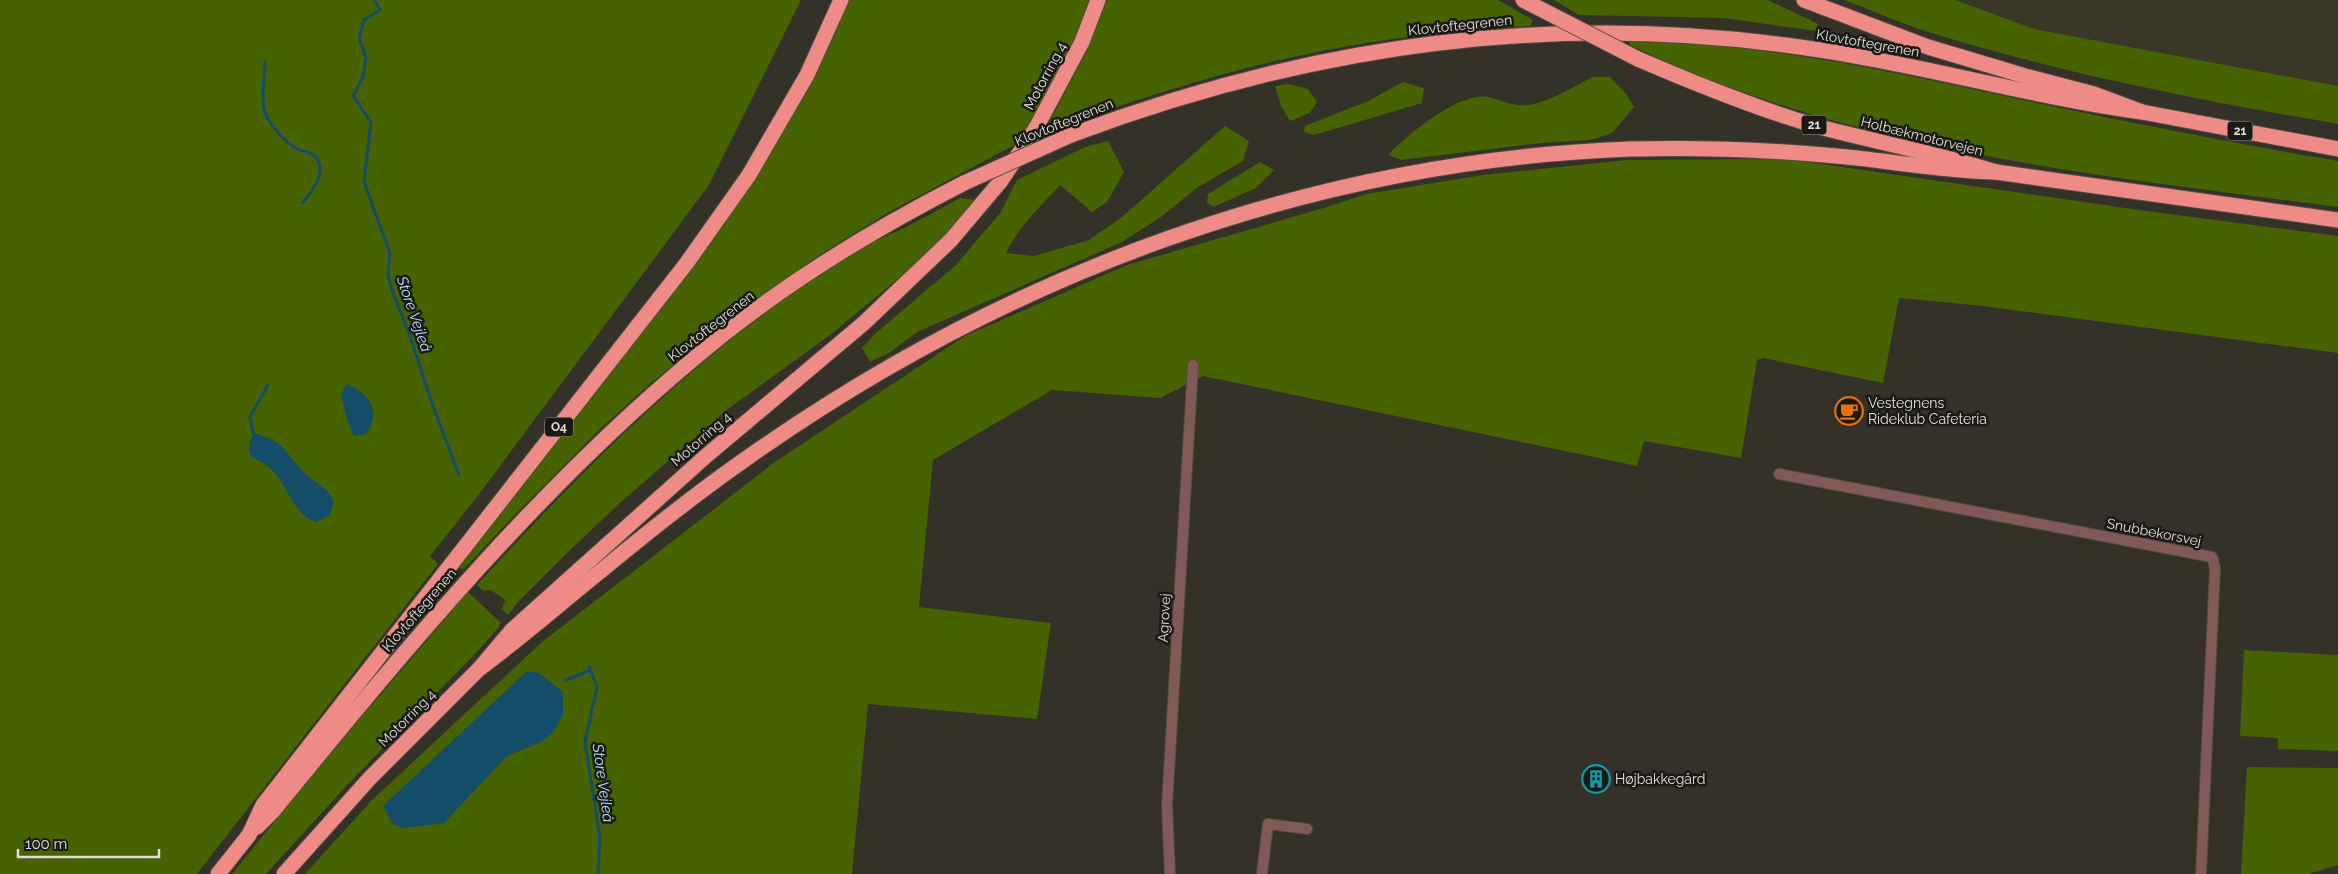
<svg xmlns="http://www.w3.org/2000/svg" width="2338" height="874" font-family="Raleway,sans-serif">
<rect width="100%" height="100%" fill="#343128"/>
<path fill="#3b3727" d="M1955 0H2338V86L2034 29Z"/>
<g fill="#476200">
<path d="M0 0H801L709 185 480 493 430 556 438 564 197 874H0Z"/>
<path d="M846 0H1092L1076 39 1020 142 891 211 824 252 726 321 644 389 596 433 512 518 463 570 458 566 672 290Z"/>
<path d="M1107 0H1498L1533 20 1530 26C1441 31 1353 42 1267 63 1196 80 1126 103 1058 127L1050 121 1087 50Z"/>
<path d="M1554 0H1768L1818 24 1816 31 1724 18 1579 15Z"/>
<path d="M1844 0H1955L2034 29 2338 86V124C2199 100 2060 73 1925 31 1898 22 1871 10 1844 0Z"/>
<path d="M1629 42C1768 42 1902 74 2037 103 2137 124 2237 144 2338 161V207C2098 175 1851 152 1630 45Z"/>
<path d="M1592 77H1610L1627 95 1634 107 1612 133 1591 140 1541 143 1401 160 1388 155C1408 134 1459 92 1488 97 1501 100 1515 107 1529 105 1552 101 1573 87 1592 77Z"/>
<path d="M1403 82 1424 88 1422 103 1314 135 1304 132 1305 126 1368 101Z"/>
<path d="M1288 84 1308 89 1317 102 1310 113 1290 121 1281 106 1275 86Z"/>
<path d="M1225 126 1249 141 1243 161 1198 187 1161 217 1122 242 917 332 889 353 870 362 862 348 876 333 956 265 1001 212 1017 180 1085 147 1108 141 1124 172 1107 202 1092 212 1060 185C1041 206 1018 227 1006 253L1034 256 1089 240 1122 217Z"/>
<path d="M1787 159 2139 210 2338 236V353L1983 306 1899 298 1883 383 1763 358 1757 360 1741 458 1644 441 1637 466 1203 376 1160 398 1052 390 933 460 919 607 1051 623 1037 719 868 704 852 874H305L372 800 542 642 775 462 965 336 1127 265 1327 207 1366 194 1483 175 1627 160Z"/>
<path d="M1260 162 1274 170 1256 188 1214 207 1207 203 1208 194Z"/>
<path d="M960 198 975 200 934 249 830 335 728 409 621 502 564 556 519 601 508 615 502 609 505 600 491 590 483 591 477 585C590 461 710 342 852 253 867 244 884 237 900 230 920 220 940 209 960 198Z"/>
<path d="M468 592 501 623 499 627 475 654 349 783 266 874H232L312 775Z"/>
<path d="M2244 650 2338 655V751L2278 749V738L2240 736Z"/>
<path d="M2247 767 2338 768V865L2308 874H2241Z"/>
</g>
<g fill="#134d68">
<path d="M347 384C370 395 382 411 366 434L354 436 347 420 341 394Z"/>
<path d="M257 434C288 443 286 456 306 474 316 484 328 488 334 501L330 515 316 522C292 514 289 486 271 469 266 464 258 461 251 456 248 448 248 438 257 434Z"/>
<path d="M527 671 539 673 563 692V715L553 733 539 743 507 756 444 823 404 828 392 824 383 806Z"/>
</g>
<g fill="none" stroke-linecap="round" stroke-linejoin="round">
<g stroke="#134d68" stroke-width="3">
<path d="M374 0 380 10 364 20 359 38 366 57 363 77 353 96 371 122 364 182 390 253 388 274 392 290 410 336 433 406 459 475"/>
<path d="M265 62C265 78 259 104 268 119 275 130 285 142 297 149 302 152 310 151 315 156 328 171 312 192 302 203"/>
<path d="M254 436 250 417 268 385"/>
<path d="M589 667 597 687 585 742 600 838 598 874"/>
<path d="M566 680 591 670"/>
</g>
<defs>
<g id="minor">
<path d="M1779 474 2212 557 2215 568 2201 874"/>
<path d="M1170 874 1167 806 1193 365"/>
<path d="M1262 874 1268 824 1307 829"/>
</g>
<g id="motorway">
<path d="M1804 0 1928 47 2025 76 2094 94 2142 112 2338 149"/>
<path d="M1638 59C1696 84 1755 108 1816 126 1875 142 1937 153 1996 172L2338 220"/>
<path d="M1071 135C1314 44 1556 10 1813 49 1924 65 2031 97 2142 112"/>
<path d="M479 669C521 638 561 603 602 570 649 531 697 493 747 458 1007 274 1311 161 1630 149 1703 147 1775 150 1847 157 1897 162 1946 171 1996 172"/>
<path d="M257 827 273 811C411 642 552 471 724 334 798 275 880 226 964 183"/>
<path d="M218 874 249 835 263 805 686 264 749 175 807 75 841 0"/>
<path d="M284 874 370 778 479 669 512 630 706 456 864 323 951 240 1000 182 1036 128 1082 42 1098 0"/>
</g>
</defs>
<use href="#minor" stroke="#504d44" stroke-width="12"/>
<use href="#motorway" stroke="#504d44" stroke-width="17"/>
<use href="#minor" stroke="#825957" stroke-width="10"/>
<use href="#motorway" stroke="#ef8b87" stroke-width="15"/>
<defs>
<g id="motorway-bridge">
<path d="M1523 0 1638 59"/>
<path d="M964 183 1071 135"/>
</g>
</defs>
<use href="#motorway-bridge" stroke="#504d44" stroke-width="17" stroke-linecap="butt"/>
<use href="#motorway-bridge" stroke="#ef8b87" stroke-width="15"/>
</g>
<defs>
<symbol id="cafe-ring" viewBox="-11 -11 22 22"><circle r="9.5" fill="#1a1915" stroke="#e8710a" stroke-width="1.5"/><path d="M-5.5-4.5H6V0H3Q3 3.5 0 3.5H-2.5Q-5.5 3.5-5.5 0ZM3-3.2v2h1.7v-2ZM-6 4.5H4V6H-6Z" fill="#e8710a"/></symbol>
<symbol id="building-ring" viewBox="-11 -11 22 22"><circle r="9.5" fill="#1a1915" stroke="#0f9aa8" stroke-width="1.5"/><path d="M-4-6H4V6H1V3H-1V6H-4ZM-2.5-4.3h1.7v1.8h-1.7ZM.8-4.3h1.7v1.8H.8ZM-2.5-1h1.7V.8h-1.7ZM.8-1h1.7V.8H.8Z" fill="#0f9aa8"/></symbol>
</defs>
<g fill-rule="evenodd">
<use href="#cafe-ring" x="1833" y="395" width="32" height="32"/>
<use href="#building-ring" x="1580" y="763" width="32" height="32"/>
</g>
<g text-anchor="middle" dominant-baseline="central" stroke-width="5" stroke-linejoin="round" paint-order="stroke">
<g fill="#1a1915" stroke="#a5a49e" stroke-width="1">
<rect x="1801.5" y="115.5" width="25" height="19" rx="4"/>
<rect x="2227.5" y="121.5" width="25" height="19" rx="4"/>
<rect x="545" y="417.5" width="28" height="19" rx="4"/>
</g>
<g font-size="12" font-weight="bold" fill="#e1dfd9">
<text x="1814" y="125">21</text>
<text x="2240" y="131">21</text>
<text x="559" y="427">O4</text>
</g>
<g font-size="14" fill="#e1dfd9" stroke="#1a1915">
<text transform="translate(1460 25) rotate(-6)">Klovtoftegrenen</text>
<text transform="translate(1868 43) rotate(10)">Klovtoftegrenen</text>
<text transform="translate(1045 76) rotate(-62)">Motorring 4</text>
<text transform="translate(1064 122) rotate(-22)">Klovtoftegrenen</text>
<text transform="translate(1922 136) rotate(14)">Holbækmotorvejen</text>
<text transform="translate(711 326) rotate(-38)">Klovtoftegrenen</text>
<text transform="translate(701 439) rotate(-41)">Motorring 4</text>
<text transform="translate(2154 532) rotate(11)">Snubbekorsvej</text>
<text transform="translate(419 610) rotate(-49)">Klovtoftegrenen</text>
<text transform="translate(1164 618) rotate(-87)">Agrovej</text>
<text transform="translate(407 718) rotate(-45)">Motorring 4</text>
</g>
<g font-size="14" fill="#e1dfd9" stroke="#1a1915" text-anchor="start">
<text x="1868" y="403">Vestegnens<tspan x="1868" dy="16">Rideklub Cafeteria</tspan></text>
<text x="1615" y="779">Højbakkegård</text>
</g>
<g font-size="15" font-style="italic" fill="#b5e4ff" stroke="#1a1915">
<text transform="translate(414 314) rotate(71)">Store Vejleå</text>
<text transform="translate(603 783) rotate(82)">Store Vejleå</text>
</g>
</g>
<path d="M18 849v8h141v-8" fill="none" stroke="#e1dfd9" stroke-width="2.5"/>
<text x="25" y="849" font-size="15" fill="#e1dfd9" stroke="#1a1915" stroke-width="4" paint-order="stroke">100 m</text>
</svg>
